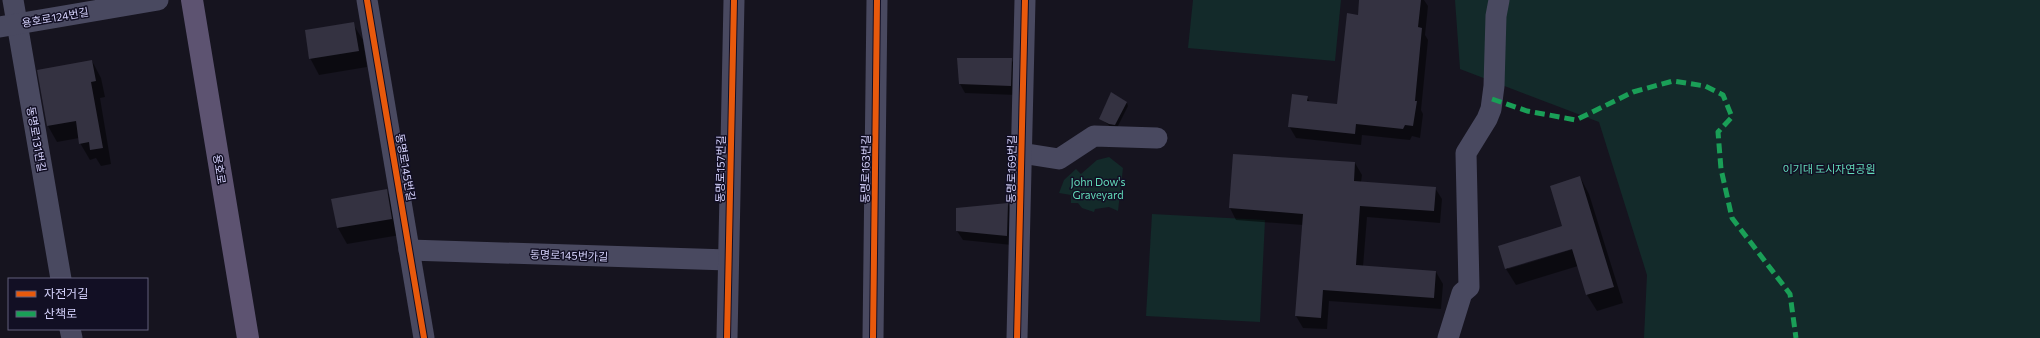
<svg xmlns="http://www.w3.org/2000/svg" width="2040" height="338" font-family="Commissioner,'Noto Sans KR',sans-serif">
<rect width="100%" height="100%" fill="#16141f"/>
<g fill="#132a2a">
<path d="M1193 0H1341L1335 61 1188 48Z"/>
<path d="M1455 0H2040V338H1644L1647 275 1599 122 1460 69Z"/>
<path d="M1109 157 1123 168 1118 211 1109 207 1095 209 1094 212 1082 208 1078 203H1071V195L1059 193 1064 180 1076 169 1081 174 1097 160Z"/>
<path d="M1152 214 1265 220 1260 322 1146 316Z"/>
</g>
<g fill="#0007" fill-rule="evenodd">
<path d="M1360 0H1424L1428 6 1425 35 1428 40 1421 110 1423 114 1420 138 1412 136 1410 140 1362 135 1361 145 1296 138 1289 126 1307 97 1310 102 1338 105 1358 16Z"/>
<path d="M353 24 363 40 367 67 319 75 310 58Z"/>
<path d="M1011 59 1017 69 1016 95 965 93 960 84Z"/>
<path d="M92 61 101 78 105 97 100 98 111 164 101 166 96 158 90 160 80 143 79 138 57 142 48 126Z"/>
<path d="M1111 93 1127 103 1128 106 1117 128 1111 127 1100 118Z"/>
<path d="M1355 163 1362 175 1361 182 1435 188 1442 199 1440 223 1367 217 1363 267 1436 272 1443 284 1441 309 1329 301 1327 329 1303 328 1296 316 1303 225 1236 220 1230 208Z"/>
<path d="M1580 177 1589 194 1623 303 1597 311 1587 295 1578 266 1516 285 1506 269 1564 227ZM1577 246V248L1508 269V267Z"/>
<path d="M386 190 396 207 400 235 347 244 338 228Z"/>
<path d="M1008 204 1013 214 1012 245 963 240 957 231Z"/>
</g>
<g fill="#343241">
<path d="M1359 0H1421L1418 27 1422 28 1415 101H1417L1413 126 1405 125 1403 129 1356 124 1355 134 1288 127 1292 94 1308 96 1307 101 1337 104 1347 13 1358 15Z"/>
<path d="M354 22 359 51 309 59 305 30Z"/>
<path d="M957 58H1012L1011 86 959 84Z"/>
<path d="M92 60 96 81 91 82 103 148 90 150 89 142 79 144 76 121 47 126 37 70Z"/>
<path d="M1111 92 1127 102 1115 125 1109 124 1099 119Z"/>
<path d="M1233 154 1355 162 1354 181 1436 187 1434 211 1360 206 1356 265 1436 271 1434 298 1323 290 1321 318 1295 316 1303 214 1229 208Z"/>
<path d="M1580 176 1614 287 1586 295 1572 249 1505 269 1498 246 1562 226 1550 186Z"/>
<path d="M387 189 392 219 337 228 331 199Z"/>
<path d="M1008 203 1007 236 956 231V208Z"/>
</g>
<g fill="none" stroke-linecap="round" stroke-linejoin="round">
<g stroke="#494960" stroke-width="21">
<path d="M13 0 61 279"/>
<path d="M367 0 424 338"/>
<path d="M0 27 158 0"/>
<path d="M1021 153 1059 159 1094 136 1157 138"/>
<path d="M409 250 728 260"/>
<path d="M70 329 72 338"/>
<path d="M727 338 734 0"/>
<path d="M873 338 877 0"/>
<path d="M1017 338 1025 0"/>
<path d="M1448 338 1462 293 1469 287 1466 153 1487 119 1491 109 1494 86 1496 16 1499 0"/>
</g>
<path stroke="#5d5371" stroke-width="22" d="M192 0 248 338"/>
<path stroke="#1a9f57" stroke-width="5" stroke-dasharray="10 5" stroke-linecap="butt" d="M1492 99 1527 111 1576 120 1633 92 1673 81 1705 86 1723 95 1732 117 1718 132 1721 169 1732 218 1790 294 1796 338"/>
<defs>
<g id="cycleway">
<path d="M367 0 424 338"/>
<path d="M727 338 734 0"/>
<path d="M873 338 877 0"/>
<path d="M1017 338 1025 0"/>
</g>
</defs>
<use href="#cycleway" stroke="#120f24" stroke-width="8"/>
<use href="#cycleway" stroke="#e8590c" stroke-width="6"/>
</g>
<g text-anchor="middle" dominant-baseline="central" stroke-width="3" stroke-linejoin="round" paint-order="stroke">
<g font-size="11" fill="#d7d4fe" stroke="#120f24">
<text transform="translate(55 17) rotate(-10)">용호로124번길</text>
<text transform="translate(37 139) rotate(80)">동명로131번길</text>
<text transform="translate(406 167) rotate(80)">동명로145번길</text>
<text transform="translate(220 169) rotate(81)">용호로</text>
<text transform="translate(720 169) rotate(-89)">동명로157번길</text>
<text transform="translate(865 169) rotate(-89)">동명로163번길</text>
<text transform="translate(1011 169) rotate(-89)">동명로169번길</text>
<text transform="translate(569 255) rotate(2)">동명로145번가길</text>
</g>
<g font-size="11" fill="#62dbb9" stroke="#120f24">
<text x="1829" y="168">이기대 도시자연공원</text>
<text x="1098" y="181">John Dow's<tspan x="1098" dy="13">Graveyard</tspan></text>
</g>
</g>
<rect x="8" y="278" width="140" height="52" fill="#120f24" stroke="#615e7b"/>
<rect x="16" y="291" width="20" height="6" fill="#e8590c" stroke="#615e7b"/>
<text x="44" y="298" font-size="12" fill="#d7d4fe">자전거길</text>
<rect x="16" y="311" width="20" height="6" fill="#1a9f57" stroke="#615e7b"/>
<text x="44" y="318" font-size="12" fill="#d7d4fe">산책로</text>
</svg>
